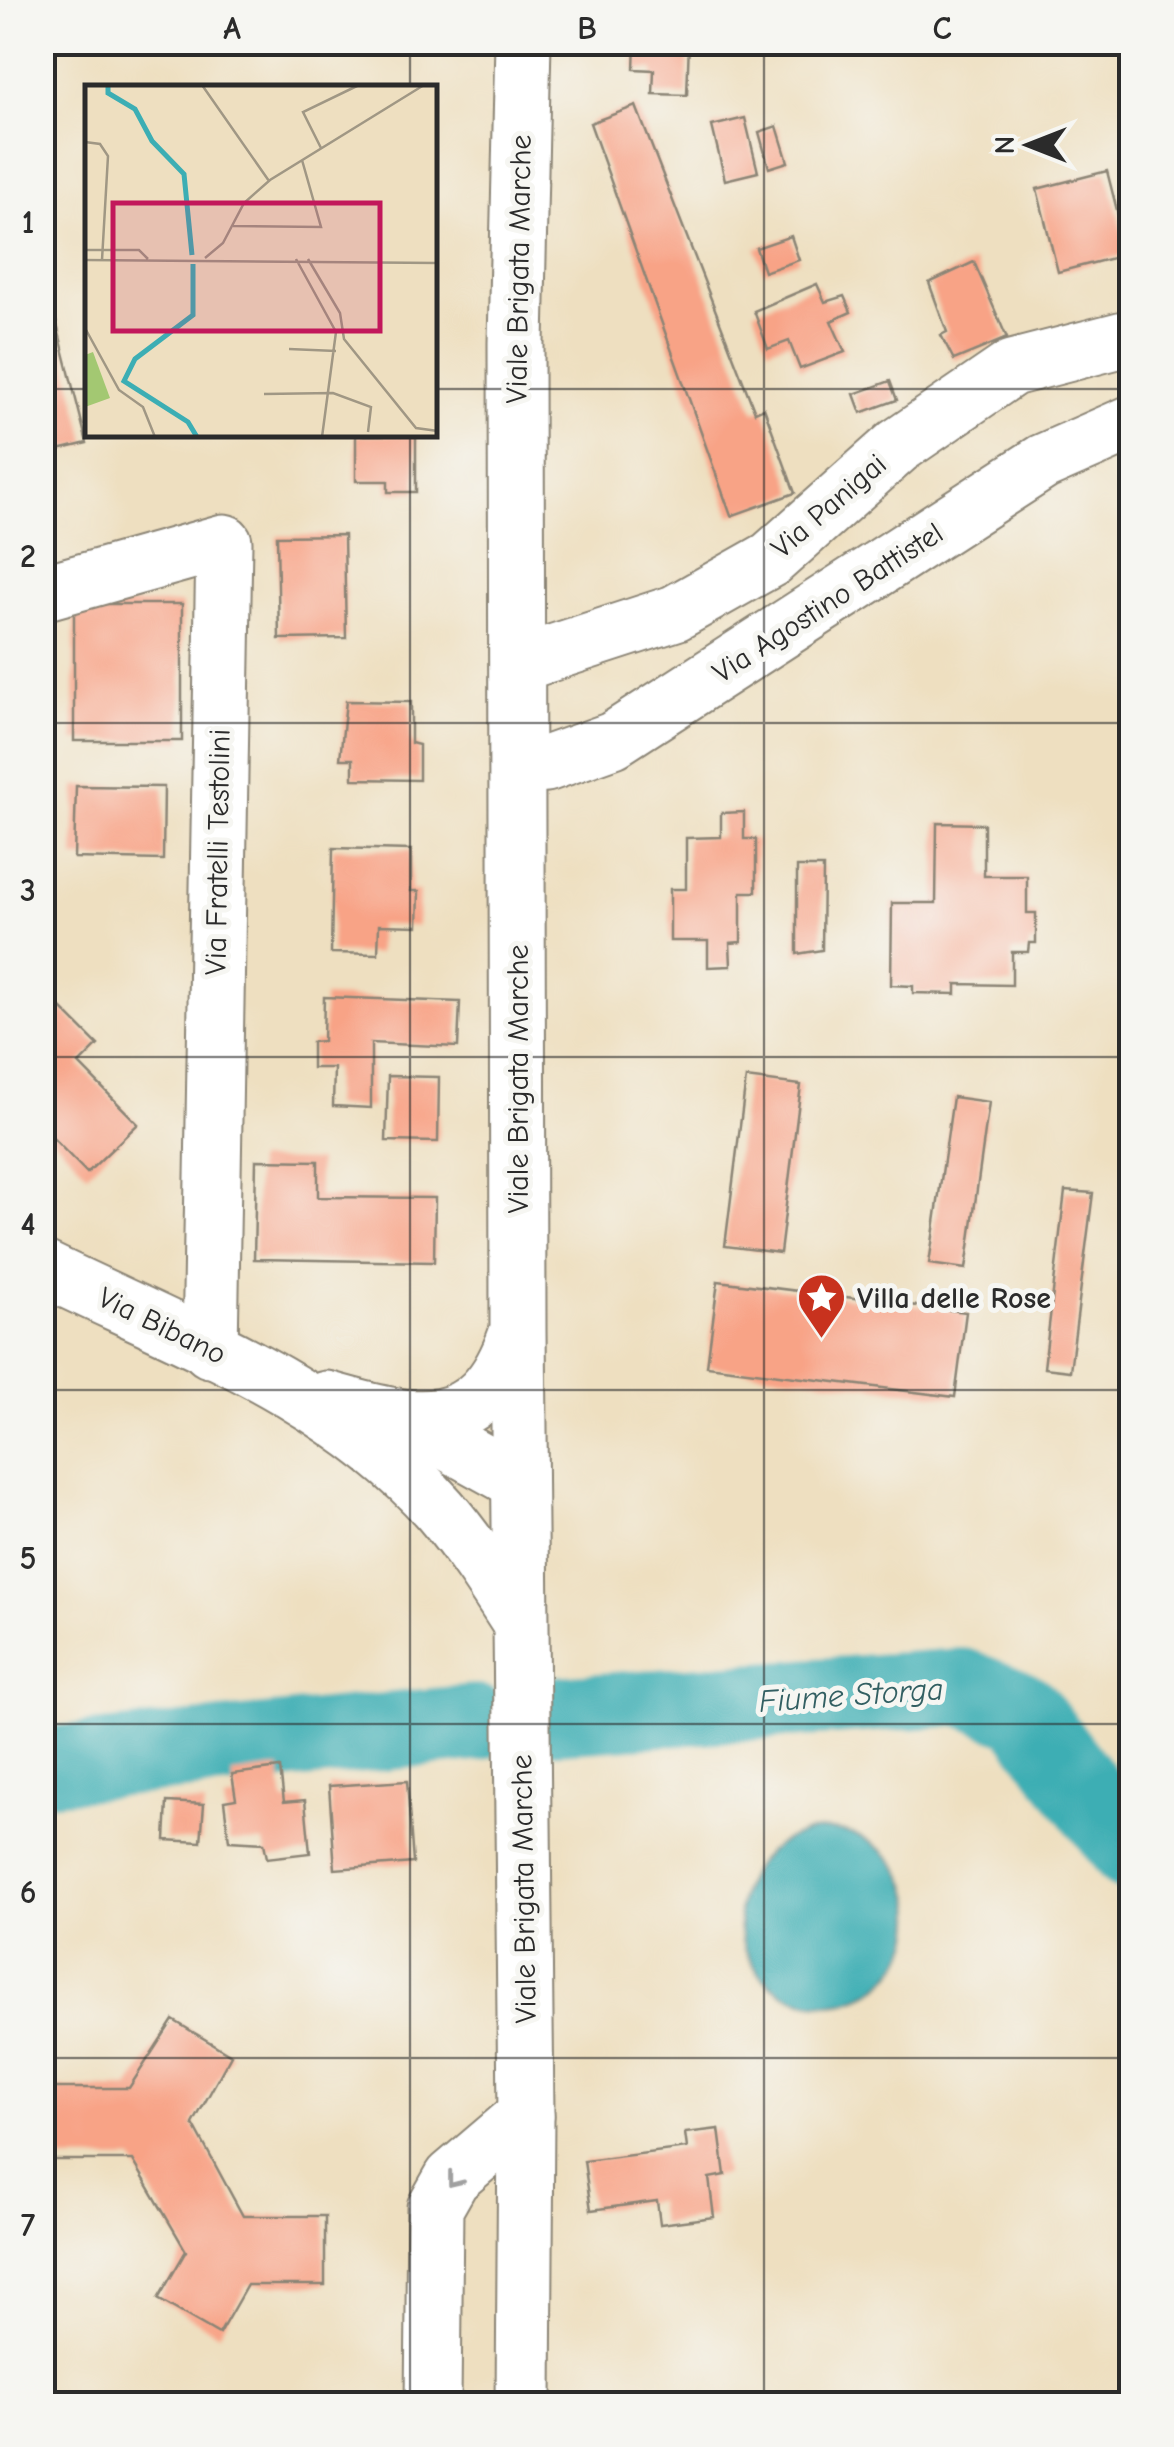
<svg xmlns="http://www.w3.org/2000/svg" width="1174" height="2447" font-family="'Comic Neue',sans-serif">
<rect width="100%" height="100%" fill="#f6f6f2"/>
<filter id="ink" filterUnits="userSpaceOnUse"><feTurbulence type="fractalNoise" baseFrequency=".01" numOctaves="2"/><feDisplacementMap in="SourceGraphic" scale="20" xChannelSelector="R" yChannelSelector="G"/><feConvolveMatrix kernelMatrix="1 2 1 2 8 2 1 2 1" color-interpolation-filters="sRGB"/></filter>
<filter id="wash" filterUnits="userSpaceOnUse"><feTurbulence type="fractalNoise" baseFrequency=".0048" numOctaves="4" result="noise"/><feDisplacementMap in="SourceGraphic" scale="40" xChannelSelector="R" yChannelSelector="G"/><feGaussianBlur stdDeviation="2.25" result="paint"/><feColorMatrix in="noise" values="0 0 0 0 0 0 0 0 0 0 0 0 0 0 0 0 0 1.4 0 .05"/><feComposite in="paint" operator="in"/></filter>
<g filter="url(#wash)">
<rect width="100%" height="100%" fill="#eedfc0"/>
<circle fill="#3caeb4" stroke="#346c70" stroke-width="2.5" cx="826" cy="1917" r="87"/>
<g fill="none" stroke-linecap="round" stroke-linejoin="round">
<g stroke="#3caeb4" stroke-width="78">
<path d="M556 1715 962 1687 1023 1711 1132 1854"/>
<path d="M42 1766 474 1723"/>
</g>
</g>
<g id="blocks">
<g fill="#f8a386">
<path d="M635 42H689L687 95 653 94 654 70 634 69Z"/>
<path d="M636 106 755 412 764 408 795 493 731 516 590 123Z"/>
<path d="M745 118 758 172 725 180 712 126Z"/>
<path d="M777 126 788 162 769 168 759 132Z"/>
<path d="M1107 171 1128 254 1058 272 1037 189Z"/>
<path d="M791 236 799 260 764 272 756 248Z"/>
<path d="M974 262 1007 338 954 360 941 335 947 332 929 283Z"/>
<path d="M817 284 825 302 844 296 851 312 831 321 845 352 800 369 789 341 768 349 754 311Z"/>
<path d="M51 301 87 443 42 454V304Z"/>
<path d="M890 381 897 400 861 413 854 394Z"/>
<path d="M356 435H416V492H388V481H356Z"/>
<path d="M344 535 346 638 279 639 277 536Z"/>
<rect x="74" y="604" width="108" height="137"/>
<path d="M346 701 411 702V743L419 745V780L353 779V759H340Z"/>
<path d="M76 786 164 787 163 860 74 858Z"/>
<path d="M744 812V839H756V892H741V942L730 943 731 966 708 967V941H670V889H686V838L721 837V813Z"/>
<path d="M937 823 984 824V876H1027V913H1036V943H1029L1028 952H1012V985L956 984V994L913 993V986L891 985 892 903H936Z"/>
<path d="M333 848 411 850V891H419L418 926 379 925 378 954 331 953Z"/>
<path d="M797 867H823L822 950 797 954Z"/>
<path d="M324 997 460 1002 458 1047 371 1043V1108L333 1106 334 1068H312V1042L323 1041Z"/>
<path d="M60 1007 98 1045 79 1064 138 1124 87 1173 42 1127V1024Z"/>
<path d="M388 1076 439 1077 438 1142 386 1141Z"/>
<path d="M746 1078 801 1085 780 1253 725 1246Z"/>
<path d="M953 1097 989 1102 966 1269 929 1264Z"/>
<path d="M256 1160 318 1161V1197L435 1198 434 1262 254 1259Z"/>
<path d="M1065 1191 1093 1193 1070 1371 1044 1368Z"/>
<path d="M718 1281 966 1312 955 1397 707 1366Z"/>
<path d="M280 1768 284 1802 305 1800 310 1853 267 1858 264 1843 229 1841 224 1801 236 1799 232 1774Z"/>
<path d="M407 1781 413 1863 335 1869 329 1786Z"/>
<path d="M167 1802 204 1804 201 1842 165 1840Z"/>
<path d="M173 2020 231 2055 193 2124 243 2216H325V2285H247L219 2334 158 2299 186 2251 133 2160H42V2088H129Z"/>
<path d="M719 2129 725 2175 709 2178 714 2217 660 2224 657 2201 591 2210 584 2161 687 2148 685 2133Z"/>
</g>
</g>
</g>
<g filter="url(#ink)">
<use href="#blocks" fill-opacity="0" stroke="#8c8576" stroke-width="2.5"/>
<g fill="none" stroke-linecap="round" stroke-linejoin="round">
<defs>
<g id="minor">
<path d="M523 42 516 343 518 1330 526 2115 524 2404"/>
<path d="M42 593 224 542 210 1350"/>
<path d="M518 664 675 613 771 559 898 446 1012 368 1132 337"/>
<path d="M518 766 546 764 613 740 1043 462 1132 423"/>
<path d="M42 1268C179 1335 338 1393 440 1510 470 1545 495 1584 520 1623"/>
<path d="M326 1399C414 1424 479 1441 516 1336"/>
<path d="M397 1421 443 1440 519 1482"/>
<path d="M433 2404 435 2208 452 2178 526 2115"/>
</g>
</defs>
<use href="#minor" stroke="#8c8576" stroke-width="59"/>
<use href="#minor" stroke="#fff" stroke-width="55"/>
</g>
<defs><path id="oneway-chevron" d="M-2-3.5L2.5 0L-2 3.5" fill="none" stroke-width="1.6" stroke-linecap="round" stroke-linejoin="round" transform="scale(2.5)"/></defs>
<use stroke="#a0a0a0" href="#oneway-chevron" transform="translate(454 2180) rotate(128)"/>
</g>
<path fill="none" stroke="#2b2b2b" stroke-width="2.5" stroke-opacity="0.55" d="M410 42V88M764 42V2404M42 389H88M435 389H1132M410 435V2404M42 723H1132M42 1057H1132M42 1390H1132M42 1724H1132M42 2058H1132"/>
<defs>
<symbol id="sight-pin" viewBox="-11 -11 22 30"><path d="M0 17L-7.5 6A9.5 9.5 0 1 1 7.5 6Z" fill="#c8321e" stroke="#f6f6f2"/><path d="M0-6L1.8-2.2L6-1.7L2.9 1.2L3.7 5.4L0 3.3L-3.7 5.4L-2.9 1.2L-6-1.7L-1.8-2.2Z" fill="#fff"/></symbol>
</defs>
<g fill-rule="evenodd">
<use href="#sight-pin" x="794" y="1270" width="55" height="75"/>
</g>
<g text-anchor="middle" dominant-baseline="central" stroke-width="10" stroke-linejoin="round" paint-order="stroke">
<g font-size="30" fill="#2b2b2b" stroke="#f6f6f2">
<text transform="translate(519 269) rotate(-89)">Viale Brigata Marche</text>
<text transform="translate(829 506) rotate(-41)">Via Panigai</text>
<text transform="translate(828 603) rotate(-33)">Via Agostino Battistel</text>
<text transform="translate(218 852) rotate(-89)">Via Fratelli Testolini</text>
<text transform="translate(518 1079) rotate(-90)">Viale Brigata Marche</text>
<text transform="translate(162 1326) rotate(26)">Via Bibano</text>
<text transform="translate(524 1889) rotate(-91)">Viale Brigata Marche</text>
</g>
<g font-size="30" font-weight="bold" fill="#2b2b2b" stroke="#f6f6f2" text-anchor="start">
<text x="857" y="1298">Villa delle Rose</text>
</g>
<g font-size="32" font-style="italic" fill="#325f62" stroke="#f6f6f2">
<text transform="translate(851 1695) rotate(-4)">Fiume Storga</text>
</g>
</g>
<g transform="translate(85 85)">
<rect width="352" height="352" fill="#eedfc0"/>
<path d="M8 267 25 313 0 322V270Z" fill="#a3c872"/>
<path fill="none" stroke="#3caeb4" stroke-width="5" d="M23 0V8L50 24 67 56 99 89 107 170M108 179V230L50 274 39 296 103 337 112 352"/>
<path fill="none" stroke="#a09784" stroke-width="2.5" d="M117 0 184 96M0 57 15 59 23 71 17 175M236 63 218 27 274 0M148 141 236 142 217 75M0 165H54L63 174M120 173 138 158 159 118 185 95 339 0M211 174 251 247 237 352M223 174 255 228 259 254 331 343 353 346M0 175 353 178M0 243 34 305 58 322 70 352M204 264 251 266M179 309 248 308 286 322 283 347"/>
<path fill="#c2185b" fill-opacity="0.15" stroke="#c2185b" stroke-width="5" d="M28 118H295V246H28Z"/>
<rect width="352" height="352" fill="none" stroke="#2b2b2b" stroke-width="5"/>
</g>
<rect width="1174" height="2447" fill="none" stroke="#f6f6f2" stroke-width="110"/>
<g transform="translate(1029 145) rotate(270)" stroke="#f6f6f2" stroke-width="8" paint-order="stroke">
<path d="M0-8L18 38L0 25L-18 38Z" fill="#2b2b2b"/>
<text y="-15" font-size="28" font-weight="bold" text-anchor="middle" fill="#2b2b2b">N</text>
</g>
<rect x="55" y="55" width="1064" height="2337" fill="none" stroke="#2b2b2b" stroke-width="4"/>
<g font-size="32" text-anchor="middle" font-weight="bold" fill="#2b2b2b">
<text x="232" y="39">A</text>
<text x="587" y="39">B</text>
<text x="942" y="39">C</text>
<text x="28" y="233">1</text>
<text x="28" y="567">2</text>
<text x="28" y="901">3</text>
<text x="28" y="1235">4</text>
<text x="28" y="1569">5</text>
<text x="28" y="1903">6</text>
<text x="28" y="2236">7</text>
</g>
</svg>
